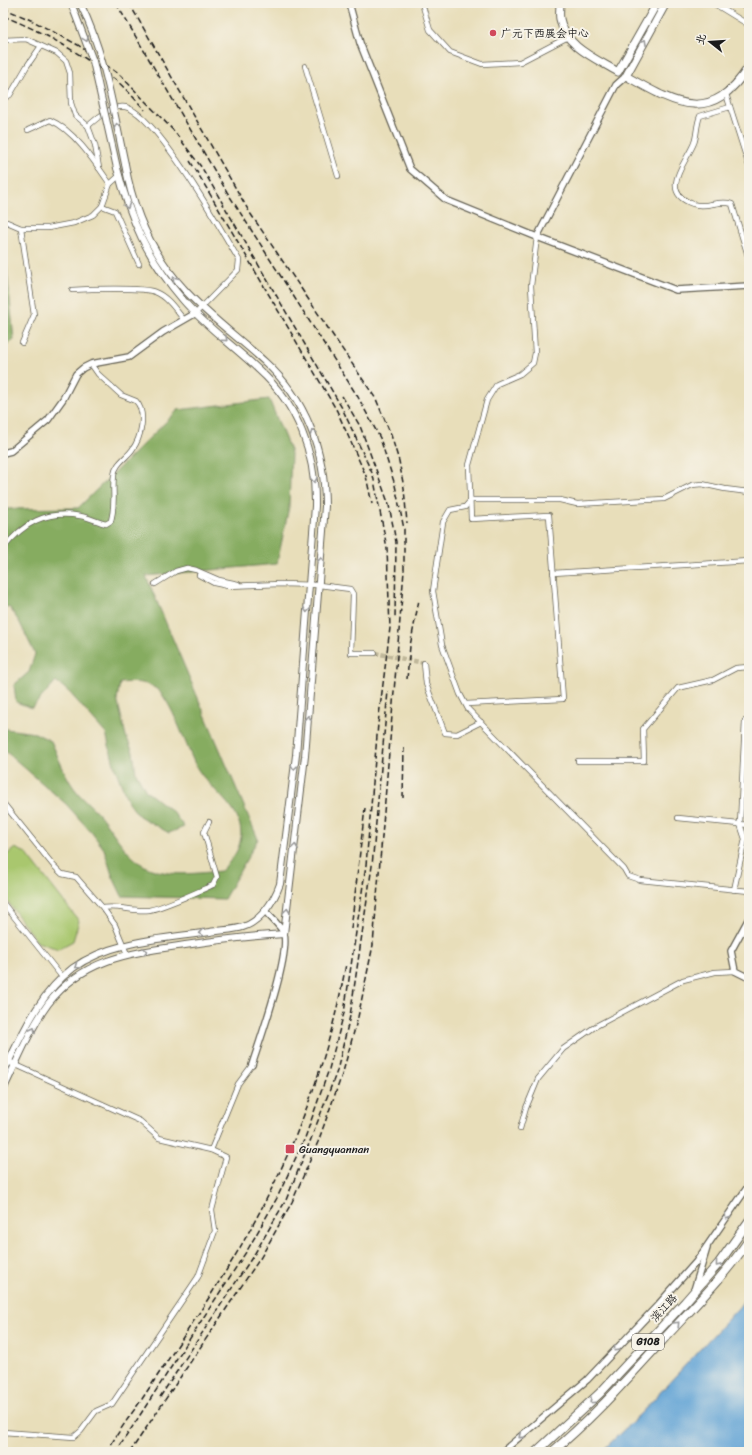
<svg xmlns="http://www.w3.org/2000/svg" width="752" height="1455" font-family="Sriracha,'LXGW WenKai TC',sans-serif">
<rect width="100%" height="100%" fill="#f7f3e8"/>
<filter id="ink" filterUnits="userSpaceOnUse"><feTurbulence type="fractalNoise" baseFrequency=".025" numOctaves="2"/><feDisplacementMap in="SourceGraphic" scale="8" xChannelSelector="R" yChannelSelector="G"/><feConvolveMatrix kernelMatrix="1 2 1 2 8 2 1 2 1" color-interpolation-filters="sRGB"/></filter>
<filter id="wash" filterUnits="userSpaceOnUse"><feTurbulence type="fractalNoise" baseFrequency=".012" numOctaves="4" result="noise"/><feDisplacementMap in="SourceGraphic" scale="16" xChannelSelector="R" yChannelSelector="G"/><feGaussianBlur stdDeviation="0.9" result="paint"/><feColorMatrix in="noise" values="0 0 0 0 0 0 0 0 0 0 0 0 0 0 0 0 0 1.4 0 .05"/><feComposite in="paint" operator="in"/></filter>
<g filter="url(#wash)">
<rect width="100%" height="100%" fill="#e8deba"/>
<path fill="#a9c76e" stroke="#627245" d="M15 848 26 853 79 921 73 941 58 949 37 942 3 895V858Z"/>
<g fill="#86ac61" stroke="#51643e">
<path d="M3 254 6 260 14 340 3 348Z"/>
<path d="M269 399 291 453 289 507 277 564 146 576 258 839 224 899 122 896 112 875 104 849 92 833 66 804 3 749V726L6 729 35 733 51 741C58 756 64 774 74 788 81 798 91 805 99 814 114 832 128 860 151 869 174 877 198 873 221 871 234 858 244 845 240 826 236 805 208 787 197 768 187 750 171 697 155 688 144 681 132 682 120 683L117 699 126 736 133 752 136 773 146 791 173 812 184 827 169 833 139 816 128 802 115 768 106 734 70 693 56 681 32 708 16 702 14 685 29 672 35 654 20 623 10 608 3 606V509L78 508 178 410Z"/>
</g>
<path fill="#60a3d5" stroke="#3e6078" d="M749 1293V1452H601L642 1412 739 1307Z"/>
</g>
<g filter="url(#ink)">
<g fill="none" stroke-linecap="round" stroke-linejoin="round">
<path stroke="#bfb79a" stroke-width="4.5" stroke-dasharray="4.5 2" stroke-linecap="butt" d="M375 653 424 663"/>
<defs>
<g id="minor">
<path d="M422 3 430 30 450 52 482 64 520 62 568 37"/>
<path d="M713 3 749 25"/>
<path d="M3 40 26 39 57 53 66 61 70 73 71 103 75 115 88 126 95 145 99 168"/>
<path d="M305 66 338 176"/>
<path d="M726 94 749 166"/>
<path d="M3 99 10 95 27 66 41 46"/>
<path d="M730 107 700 116C696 126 697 136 694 143 686 163 658 192 693 204 706 209 719 199 732 204L749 259"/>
<path d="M88 126C97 118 112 105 125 107 155 112 222 231 239 260L238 270 196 313"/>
<path d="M28 130 50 120C74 130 95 162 110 184"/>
<path d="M102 206 115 211 139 264"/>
<path d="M7 222 21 228H48L74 223 93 215 102 206 110 184 119 176"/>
<path d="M21 228 34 315 22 343"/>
<path d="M72 290C86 289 145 287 155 292 168 297 176 310 184 320"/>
<path d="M471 500 465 507 450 510 443 522 433 591 442 645 460 694 468 709 624 869 628 876 640 880 749 891"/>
<path d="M471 500H560L577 504 664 499 692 485 702 484 725 489 749 492"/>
<path d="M3 549C23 523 46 510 80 516 89 517 97 522 106 524L111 521C116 502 112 492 114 475 115 464 126 458 132 450 141 438 147 413 136 401L121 395 98 374 91 364"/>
<path d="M553 573 749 561"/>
<path d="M199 575 214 583 228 586 280 584 319 585 350 589 353 594 351 653H375"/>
<path d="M155 584 176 571 187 568 196 570 219 580 238 584"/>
<path d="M424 663 426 684 445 733 457 734 481 722"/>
<path d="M466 704 563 699 549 515 471 519 469 465 487 400 497 384 520 374 533 363 535 353 531 286 537 237"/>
<path d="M578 761H644L643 729 678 688 713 680 736 668 749 667"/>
<path d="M3 803 53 865 62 874 76 877 103 908 115 925 127 954"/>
<path d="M678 818 749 825"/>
<path d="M734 890 745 839 740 824 745 721H749"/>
<path d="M3 903 62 977"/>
<path d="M103 908C118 905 133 912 149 910 165 907 197 892 213 885L217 877 204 832 209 822"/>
<path d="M520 1129 526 1108 538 1079 563 1049 596 1026 683 980 715 972 735 971"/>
<path d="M211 1150 238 1084 252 1065"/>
<path d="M3 1432 74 1437 81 1431 96 1411 112 1404 198 1277 215 1231 212 1210 226 1157 211 1150 159 1138 140 1121 16 1065"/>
</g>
<g id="tertiary">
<path d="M349 3 360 43 410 169 446 200 537 237"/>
<path d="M626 76 616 85 537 237 676 290 749 286"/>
<path d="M3 453 11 451 48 420 63 399 76 374 83 368 91 364 129 357 163 332 196 313"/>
<path d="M749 918 731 951 735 971 749 978"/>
<path d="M3 1059 16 1065"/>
<path d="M252 1065C260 1040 290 956 284 934 282 927 270 917 265 911"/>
<path d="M694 1290 707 1248"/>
<path d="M502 1452 587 1380 657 1306 696 1262 749 1185"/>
</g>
<g id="secondary">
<path d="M3 1073C22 1035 38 995 73 968 112 940 164 939 210 932 221 930 234 930 243 927 261 921 274 901 280 884L296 755 315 506C316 454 298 405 259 370 234 346 205 326 183 300 147 258 131 221 117 168"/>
<path d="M3 1090C17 1062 29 1030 48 1004 83 958 131 953 185 945 218 940 251 936 284 934L305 756 325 506C325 451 306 399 265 362 238 337 208 316 184 289 152 254 133 210 125 164"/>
</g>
<g id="primary">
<path d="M560 3C560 8 559 14 560 19 565 47 597 59 618 72L657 3"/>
<path d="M666 3 626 76C676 104 711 126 749 66"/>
</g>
<g id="trunk">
<path d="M742 3 749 7"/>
<path d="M536 1452 600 1393 685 1302 719 1263 749 1221"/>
<path d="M552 1452C592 1419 626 1380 661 1342 691 1309 724 1277 749 1240"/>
</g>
</defs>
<use href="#minor" stroke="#636053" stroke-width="6"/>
<use href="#tertiary" stroke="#636053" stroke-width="8"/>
<use href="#secondary" stroke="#636053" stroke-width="8"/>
<use href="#primary" stroke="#636053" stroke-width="9"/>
<use href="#trunk" stroke="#636053" stroke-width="10"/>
<use href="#minor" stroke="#fff" stroke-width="4.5"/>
<use href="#tertiary" stroke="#fff" stroke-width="5.5"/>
<use href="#secondary" stroke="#fff" stroke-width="6"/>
<use href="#primary" stroke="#fff" stroke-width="7"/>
<use href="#trunk" stroke="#fff" stroke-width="8"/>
<g stroke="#1c1c1c" stroke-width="1.5" stroke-dasharray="6 3" stroke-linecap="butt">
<path d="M116 3 227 192 358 397 380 438 395 485 404 529V571L373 945 358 1017 343 1072 318 1142 292 1202 261 1257 130 1452"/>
<path d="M129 3 250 213 376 399 391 435 399 461 404 488 407 523"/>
<path d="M3 8 33 21 78 45 120 75 174 131 202 168 342 408 373 475 387 548 390 628 378 724 366 865 344 1013 329 1069 305 1138 277 1198 248 1249 116 1452"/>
<path d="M3 16C44 32 82 54 117 81 127 90 136 100 145 110"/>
<path d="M190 161 197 172 337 411 366 476 372 504"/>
<path d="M342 396 360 426 389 505 396 542 395 619"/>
<path d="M407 679 410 646 419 600"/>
<path d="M403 798 404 746"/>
<path d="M351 929 365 808"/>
<path d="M160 1397 255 1253 286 1200 311 1139 337 1071 350 1016 372 866 388 691"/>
<path d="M107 1452C117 1433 130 1416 142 1399 167 1361 193 1323 217 1285 281 1185 325 1081 346 964"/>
</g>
<defs>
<g id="secondary-bridge">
<path d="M71 3 93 61 117 168"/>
<path d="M80 3C105 53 113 109 125 164"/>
</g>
</defs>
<use href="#secondary-bridge" stroke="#636053" stroke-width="8" stroke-linecap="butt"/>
<use href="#secondary-bridge" stroke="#fff" stroke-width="6"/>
</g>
<defs><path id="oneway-chevron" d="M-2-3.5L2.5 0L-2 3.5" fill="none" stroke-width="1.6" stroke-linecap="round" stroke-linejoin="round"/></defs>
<g stroke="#999">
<use href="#oneway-chevron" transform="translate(86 39) rotate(70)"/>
<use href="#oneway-chevron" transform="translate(644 42) rotate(-61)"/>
<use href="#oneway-chevron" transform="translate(117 126) rotate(-102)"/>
<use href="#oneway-chevron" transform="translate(127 206) rotate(73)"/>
<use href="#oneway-chevron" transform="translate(175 279) rotate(-128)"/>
<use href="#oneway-chevron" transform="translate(225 339) rotate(42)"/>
<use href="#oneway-chevron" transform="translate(313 432) rotate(-111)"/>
<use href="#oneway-chevron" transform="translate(314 480) rotate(84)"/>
<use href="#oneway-chevron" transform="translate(321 560) rotate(-86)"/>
<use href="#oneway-chevron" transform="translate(307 610) rotate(95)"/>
<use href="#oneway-chevron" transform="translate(308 718) rotate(-85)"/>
<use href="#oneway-chevron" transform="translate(294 767) rotate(97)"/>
<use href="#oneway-chevron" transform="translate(295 847) rotate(-83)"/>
<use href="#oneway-chevron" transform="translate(287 911) rotate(-83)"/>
<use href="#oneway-chevron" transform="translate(201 933) rotate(171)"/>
<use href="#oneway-chevron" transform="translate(145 951) rotate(-9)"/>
<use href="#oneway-chevron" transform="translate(77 966) rotate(145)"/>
<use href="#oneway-chevron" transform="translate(33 1030) rotate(-63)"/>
<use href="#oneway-chevron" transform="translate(727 1217) rotate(125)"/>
<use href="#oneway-chevron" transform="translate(718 1264) rotate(129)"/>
<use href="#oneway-chevron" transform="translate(677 1324) rotate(-47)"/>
<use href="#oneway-chevron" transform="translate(616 1349) rotate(134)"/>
<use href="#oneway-chevron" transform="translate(592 1401) rotate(137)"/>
<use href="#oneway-chevron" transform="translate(521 1436) rotate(140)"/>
</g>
</g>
<g fill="#d1495b" stroke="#f7f3e8" stroke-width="1.5">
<circle cx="493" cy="33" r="4"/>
<rect x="285" y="1144" width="10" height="10" rx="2"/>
</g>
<g text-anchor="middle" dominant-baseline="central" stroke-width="4" stroke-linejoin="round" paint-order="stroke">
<rect fill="#f7f3e8" stroke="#5e5c59" stroke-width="1" x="632" y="1334" width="32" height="16" rx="3"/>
<g font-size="10" font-weight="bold" fill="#1c1c1c">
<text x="648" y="1342">G108</text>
</g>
<g font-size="11" fill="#1c1c1c" stroke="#f7f3e8" text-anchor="start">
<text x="501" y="33">广元下西展会中心</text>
<text x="299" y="1149">Guangyuannan</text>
</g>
<g font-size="11" fill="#1c1c1c" stroke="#f7f3e8">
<text transform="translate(664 1308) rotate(-47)">滨江路</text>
</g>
</g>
<rect width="752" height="1455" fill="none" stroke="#f7f3e8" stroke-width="16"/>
<g transform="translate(710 42) rotate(287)" stroke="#f7f3e8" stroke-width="3" paint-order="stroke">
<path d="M0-3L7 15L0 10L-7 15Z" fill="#1c1c1c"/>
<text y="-6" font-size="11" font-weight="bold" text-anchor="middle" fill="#1c1c1c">北</text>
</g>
</svg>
